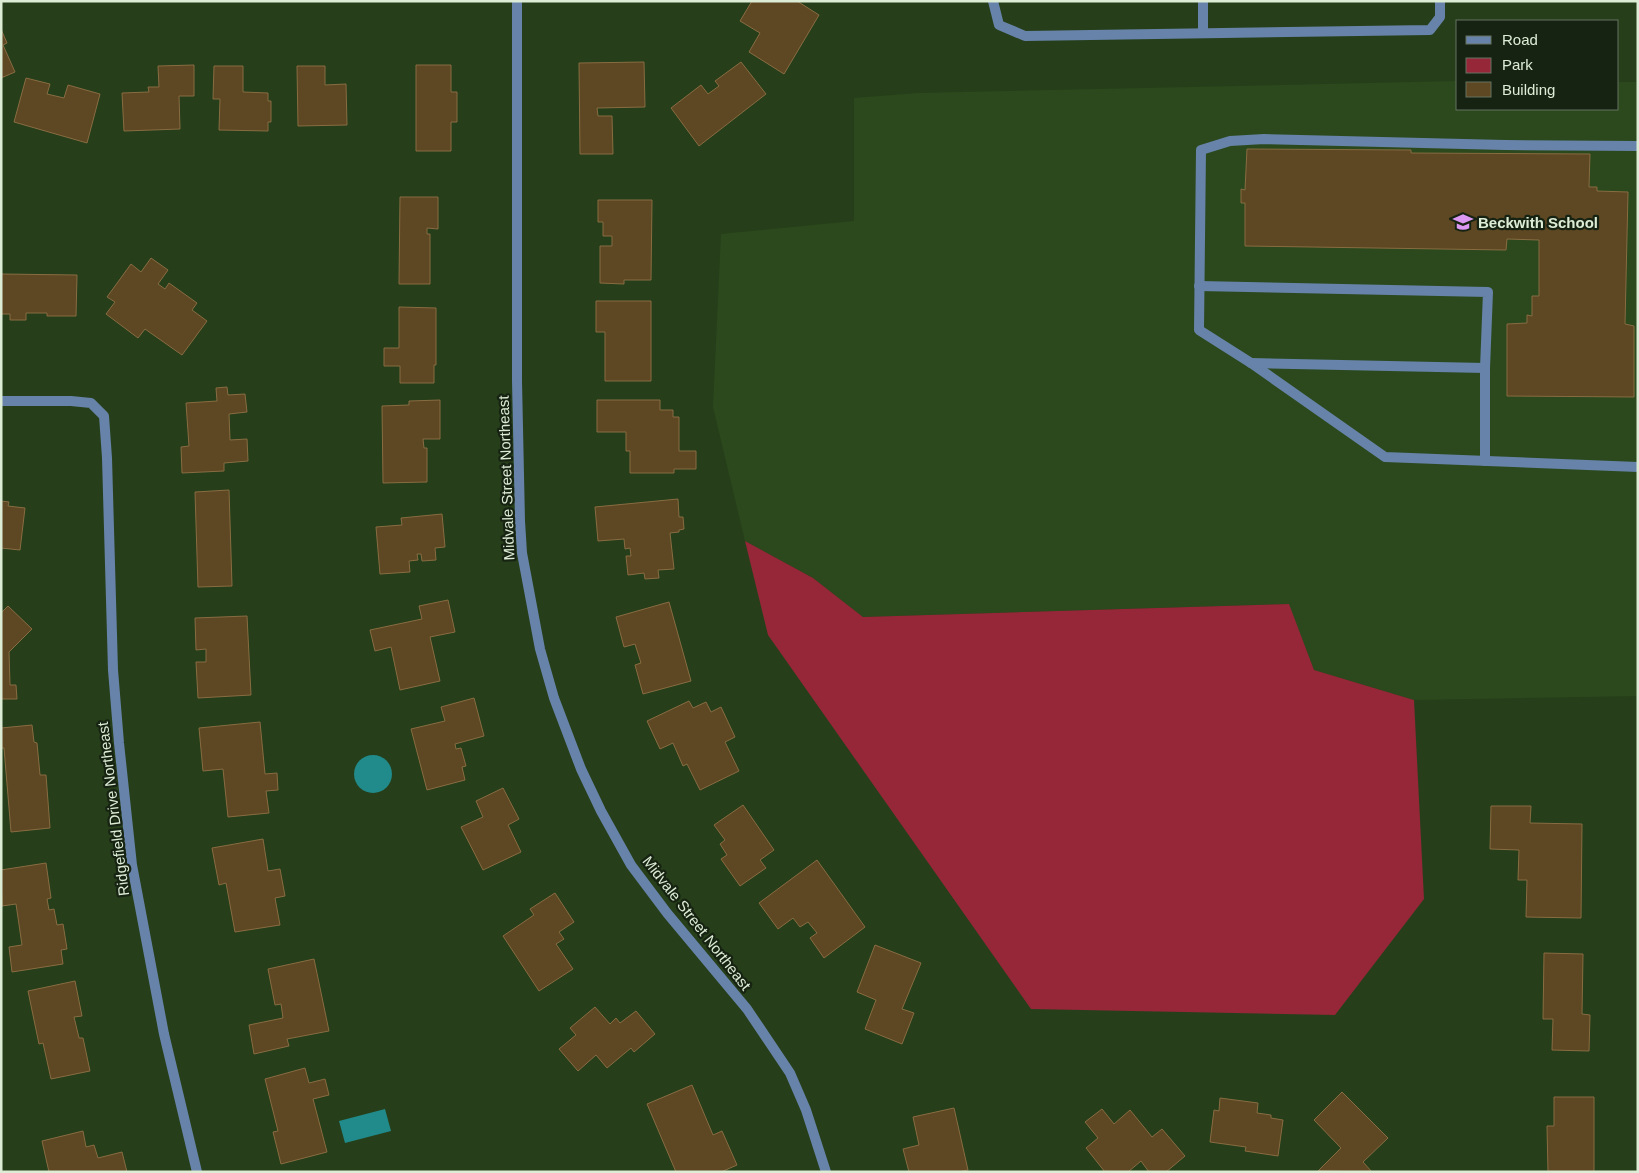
<svg xmlns="http://www.w3.org/2000/svg" width="1639" height="1173" font-family="Arial,sans-serif">
<rect width="100%" height="100%" fill="#263f1a"/>
<path fill="#2b491d" d="M1458 81V109H1618V82H1638V696L1414 700 1314 670 1288 604 863 617 813 578 745 541 713 407 721 234 854 221V98L918 93Z"/>
<path fill="#952738" d="M745 541 813 578 863 617 1289 604 1314 670 1414 700 1424 899 1335 1015 1031 1009 768 635Z"/>
<g fill="#218a8b">
<circle cx="373" cy="774" r="19"/>
<path d="M385 1109 391 1131 345 1143 339 1121Z"/>
</g>
<g fill="#5e4723" stroke="#886c42">
<path d="M752 1H797L819 15 784 74 749 52 760 33 740 21Z"/>
<path d="M1 29 7 43 3 45 15 72 1 78Z"/>
<path d="M644 62 645 107 597 108 598 116H612L613 154H580L579 63Z"/>
<path d="M741 62 766 94 699 146 671 108 701 85 708 94 719 86 715 81Z"/>
<path d="M194 65V96H179L180 129 124 131 122 93 149 92 148 87H159L158 66Z"/>
<path d="M416 65H451V92H457V122H451V151H416Z"/>
<path d="M214 66H243V92L268 93V101H271V122H268V131L219 130 220 99H213Z"/>
<path d="M297 66H325V85L346 84 347 125 298 126Z"/>
<path d="M26 78 50 84 47 94 64 98 68 85 100 94 87 143 14 122Z"/>
<path d="M1247 149 1411 150V153L1590 154 1589 187H1597V191L1628 192 1625 324 1634 326V397L1507 396V324L1527 323V315L1532 316V296H1539V240L1507 239 1506 250 1245 246V203H1241V189L1245 190Z"/>
<path d="M400 197H438V229L427 228V234H430V284H399Z"/>
<path d="M598 200H652L651 280H624V284L600 283V246H612V236H603V222H598Z"/>
<path d="M151 258 168 270 158 284 165 289 169 283 197 303 192 310 207 321 182 355 145 329 138 338 106 314 115 302 107 297 131 264 141 272Z"/>
<path d="M1 274 77 275 76 316H47V313H26V320H10V314H1Z"/>
<path d="M596 301H651V381H605V332H596Z"/>
<path d="M399 307 436 308V365H434V383H400V366H384V348H399Z"/>
<path d="M227 387 228 395 245 394 247 412 229 414 230 440 247 439 248 461 224 463V471L182 473 181 447 189 446 186 403 217 401 216 388Z"/>
<path d="M440 400V439H423L424 448H427V482L383 483 382 406 409 405V401Z"/>
<path d="M597 400H660V410H673V417H679V451H696V469H674V473H630V451H626V432H597Z"/>
<path d="M229 490 232 586 198 587 195 492Z"/>
<path d="M678 499 679 517H683L684 529 679 530V532L670 533 674 569 658 570 659 578 645 579 644 573 628 575 626 556H631L630 548 625 549 624 539 598 541 595 507Z"/>
<path d="M1 501 9 502 8 506 25 508 20 550 1 548Z"/>
<path d="M442 514 445 547 435 548 436 560 422 561 421 554H417L418 560 409 561 410 572 380 574 376 527 402 525 401 518Z"/>
<path d="M448 600 455 632 430 637 440 681 400 690 391 647 375 651 370 630 422 619 419 606Z"/>
<path d="M669 602 691 681 643 694 635 665 641 663 635 644 624 647 616 617Z"/>
<path d="M8 606 32 629 9 652 10 685H16L17 699H1V613Z"/>
<path d="M247 616 251 695 198 698 196 662H206V649L196 650 195 618Z"/>
<path d="M474 698 484 736 455 744 456 749 461 748 466 766 462 767 465 780 427 790 411 729 445 721 441 707Z"/>
<path d="M689 701 693 708 706 702 711 712 721 707 735 737 725 742 739 771 700 790 687 764 683 766 673 743 660 749 647 721Z"/>
<path d="M260 722 265 774 277 773 278 790 266 791 269 813 228 817 223 769 203 771 199 728Z"/>
<path d="M32 725 34 742 37 743 40 775H46L50 828 11 832 4 748H1V728Z"/>
<path d="M503 788 519 819 508 825 521 852 483 870 461 827 483 817 476 801Z"/>
<path d="M743 805 774 850 760 860 766 868 740 886 721 859 727 855 720 844 725 840 714 825Z"/>
<path d="M1491 806H1531L1530 823 1582 824 1581 918 1526 917 1527 880H1518L1519 850 1490 849Z"/>
<path d="M263 839 268 871 280 869 285 896 275 898 280 925 235 932 226 883 219 885 212 848Z"/>
<path d="M817 860 865 927 824 958 810 938 817 933 808 922 800 927 793 918 778 929 759 903Z"/>
<path d="M46 863 51 898 47 899 49 910 54 909 57 925 63 924 67 949 61 950 63 964 12 972 9 947 22 945 16 904 2 906 1 870Z"/>
<path d="M555 893 574 922 559 932 564 939 556 944 573 969 539 991 503 936 534 915 530 909Z"/>
<path d="M875 945 921 963 902 1009 914 1013 902 1044 865 1029 876 1000 857 992Z"/>
<path d="M1544 953 1583 954 1582 1014 1590 1015 1589 1051 1552 1050 1553 1019H1543Z"/>
<path d="M314 959 329 1031 287 1039 289 1046 254 1054 249 1025 283 1018 281 1004 275 1005 268 969Z"/>
<path d="M75 981 82 1016 74 1017 79 1038H83L90 1071 51 1079 43 1043 39 1044 28 991Z"/>
<path d="M595 1007 610 1024 616 1018 620 1023 636 1011 655 1034 634 1052 631 1048 607 1068 596 1055 578 1071 559 1049 576 1035 570 1028Z"/>
<path d="M305 1068 309 1083 325 1079 329 1095 313 1099 327 1152 281 1164 273 1132 278 1131 265 1079Z"/>
<path d="M692 1085 713 1135 722 1131 737 1165 721 1172H676L647 1104Z"/>
<path d="M1342 1092 1388 1138 1363 1162 1372 1172 1318 1171 1341 1148 1314 1120Z"/>
<path d="M1554 1097H1594V1172H1548L1547 1126H1554Z"/>
<path d="M1220 1098 1258 1103 1257 1113 1271 1115V1118L1283 1120 1278 1156 1245 1151 1246 1147 1210 1142 1214 1110 1219 1111Z"/>
<path d="M954 1108 968 1170 958 1172H909L903 1149 919 1145 913 1117Z"/>
<path d="M1102 1109 1114 1124 1130 1110 1152 1137 1162 1129 1185 1156 1166 1172H1149L1141 1161 1128 1172H1105L1086 1148 1098 1138 1085 1122Z"/>
<path d="M83 1131 86 1147 94 1145 98 1158 122 1152 127 1172H49L42 1141Z"/>
</g>
<g fill="none" stroke-linecap="round" stroke-linejoin="round">
<g stroke="#6783a9" stroke-width="10">
<path d="M993 1 999 25 1025 36 1430 30 1440 17V1"/>
<path d="M1203 1V33"/>
<path d="M1638 146 1505 145 1264 139 1230 141 1201 150 1199 330 1251 363 1385 457 1638 467"/>
<path d="M1199 286 1488 292 1485 368V461"/>
<path d="M1251 363 1485 368"/>
</g>
<g stroke="#6783a9" stroke-width="10">
<path d="M517 1V381L520 521 522 553 540 649 554 698 581 769 601 811 631 865 667 913 747 1009 790 1073 806 1110 826 1172"/>
<path d="M1 401H71L91 403 104 416 107 458 113 670 119 743 132 865 164 1034 197 1172"/>
</g>
</g>
<defs>
<symbol id="school-bare" viewBox="-9 -9 18 18"><path d="M0-5L7-2L0 1L-7-2ZM-4 1L0 2.5L4 1V4Q0 6-4 4Z" fill="#dc99f4" stroke="#172312" stroke-width="2.5" paint-order="stroke"/></symbol>
</defs>
<g fill-rule="evenodd">
<use href="#school-bare" x="1449" y="208" width="28" height="28"/>
</g>
<g text-anchor="middle" dominant-baseline="central" stroke-width="4.5" stroke-linejoin="round" paint-order="stroke">
<g font-size="15" font-weight="bold" fill="#dcecd5" stroke="#172312" text-anchor="start">
<text x="1478" y="222">Beckwith School</text>
</g>
<g font-size="15" fill="#dcecd5" stroke="#172312">
<text transform="translate(506 478) rotate(-92)">Midvale Street Northeast</text>
<text transform="translate(113 809) rotate(-97)">Ridgefield Drive Northeast</text>
<text transform="translate(697 923) rotate(52)">Midvale Street Northeast</text>
</g>
</g>
<rect width="1639" height="1173" fill="none" stroke="#dcecd5" stroke-width="5"/>
<rect x="1456" y="20" width="162" height="90" fill="#172312" stroke="#667360"/>
<rect x="1466" y="36" width="25" height="8" fill="#6783a9" stroke="#667360"/>
<text x="1502" y="45" font-size="15" fill="#dcecd5">Road</text>
<rect x="1466" y="58" width="25" height="15" fill="#952738" stroke="#667360"/>
<text x="1502" y="70" font-size="15" fill="#dcecd5">Park</text>
<rect x="1466" y="82" width="25" height="15" fill="#5e4723" stroke="#667360"/>
<text x="1502" y="95" font-size="15" fill="#dcecd5">Building</text>
</svg>
